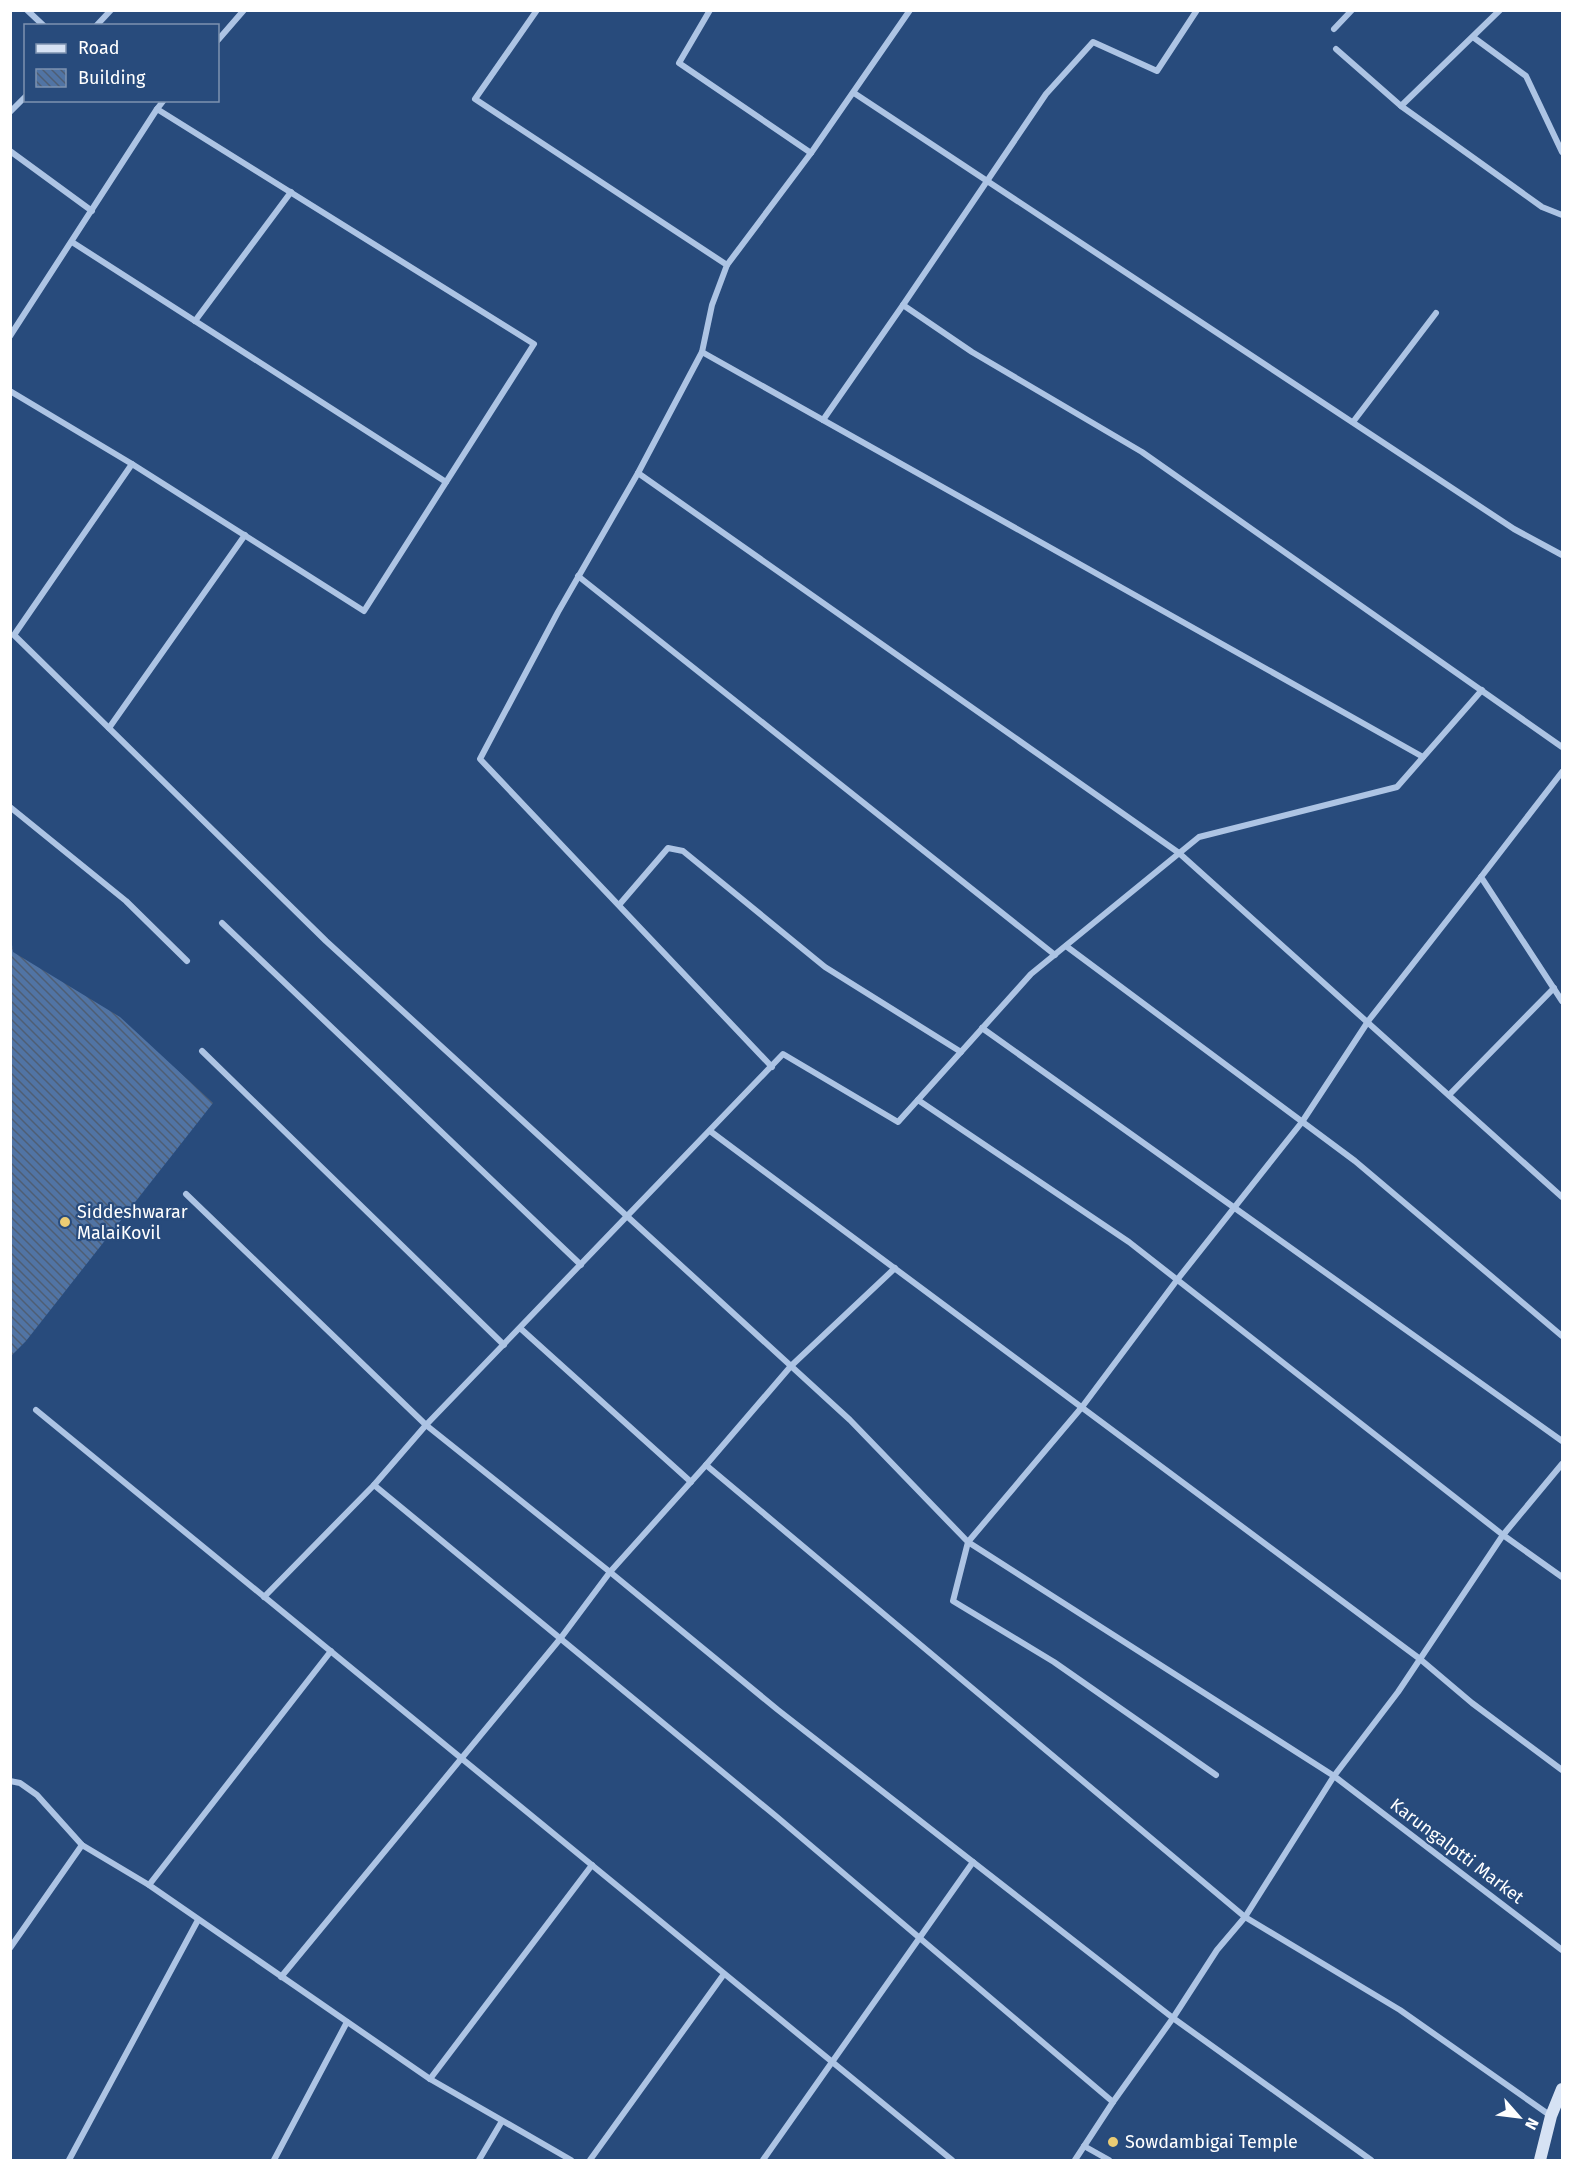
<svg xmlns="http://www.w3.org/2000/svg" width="1573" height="2171" font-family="'Fira Sans',sans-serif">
<defs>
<pattern id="building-back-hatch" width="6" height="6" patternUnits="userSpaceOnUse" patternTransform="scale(1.5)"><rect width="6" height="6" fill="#5174a4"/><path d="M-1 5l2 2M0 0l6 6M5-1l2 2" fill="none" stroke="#4e5e74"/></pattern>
</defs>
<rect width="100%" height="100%" fill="#284b7c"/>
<path fill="url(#building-back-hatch)" d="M12 945 13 952 120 1017 213 1103 26 1341 10 1357Z"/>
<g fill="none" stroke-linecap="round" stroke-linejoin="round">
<g stroke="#adc4e4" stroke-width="6">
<path d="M27 10 44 26"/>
<path d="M537 10 475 99 727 265 712 305 702 352 638 473"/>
<path d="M710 10 679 63 811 153 727 265"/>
<path d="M1197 10 1157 71 1093 42 1046 94 903 305 972 352 1142 452 1562 747"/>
<path d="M96 26 111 10"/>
<path d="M1334 29 1352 10"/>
<path d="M1473 37 1526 76 1562 152"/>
<path d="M218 40 244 10"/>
<path d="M1336 49 1401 106 1542 207 1562 215"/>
<path d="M854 93 1514 529 1562 555"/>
<path d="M1401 106 1500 10"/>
<path d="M10 112 26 96"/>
<path d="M10 151 92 211"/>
<path d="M811 153 910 10"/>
<path d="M72 242 446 482"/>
<path d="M195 321 291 192"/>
<path d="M10 336 157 109 164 100"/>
<path d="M702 352 1423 757"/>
<path d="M10 391 132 464 14 635 326 941 850 1420 968 1542 953 1601 1054 1662 1216 1775"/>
<path d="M823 420 903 305"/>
<path d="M1353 422 1436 313"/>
<path d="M132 464 364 611 534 344 157 109"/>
<path d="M578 576 1055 955"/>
<path d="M109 728 245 535"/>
<path d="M1562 772 1481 877 1562 1001"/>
<path d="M10 807 126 901 187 961"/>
<path d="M1481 877 1369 1020 1302 1122 1177 1280 1082 1407 968 1542 1334 1776 1562 1950"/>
<path d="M619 905 668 848 683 851 825 967 961 1052"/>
<path d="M222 923 581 1265"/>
<path d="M1066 946 1355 1161 1562 1336"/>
<path d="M982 1028 1562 1441"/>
<path d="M202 1051 504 1345"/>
<path d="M772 1067 480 759 558 612 638 473 1179 853 1562 1197"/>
<path d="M1449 1095 1554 988"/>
<path d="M918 1100 1129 1242 1503 1535 1562 1577"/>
<path d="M710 1131 1420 1659 1472 1703 1562 1770"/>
<path d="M186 1194 426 1425 374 1485 777 1817 1113 2102"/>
<path d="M895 1268 791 1366 706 1465 1245 1917 1400 2010 1551 2116"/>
<path d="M520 1328 691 1482"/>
<path d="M36 1410 952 2160"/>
<path d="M706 1465 610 1572 778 1710 1173 2018 1371 2160"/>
<path d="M264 1597 374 1485"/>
<path d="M10 1781 20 1783 37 1795 82 1845 149 1885 430 2079 571 2160"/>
<path d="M149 1885 331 1651"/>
<path d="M10 1948 82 1845"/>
<path d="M281 1977 560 1639 610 1572 426 1425 783 1054 898 1122 1031 974 1199 837 1397 787 1482 690"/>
<path d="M430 2079 592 1865"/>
<path d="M1084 2146 1109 2160"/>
<path d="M69 2160 198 1920"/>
<path d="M274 2160 347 2022"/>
<path d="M479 2160 502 2121"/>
<path d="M590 2160 724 1974"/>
<path d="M763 2160 973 1862"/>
<path d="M1075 2160 1113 2102 1173 2018 1217 1950 1245 1917 1334 1776 1398 1692 1503 1535 1562 1464"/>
</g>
<path stroke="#d6e2f4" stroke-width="12" d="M1540 2160 1551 2116 1562 2089"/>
</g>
<g fill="#ebcc74" stroke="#284b7c" stroke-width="2">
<circle cx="65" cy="1222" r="6"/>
<circle cx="1113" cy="2142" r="6"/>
</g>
<g text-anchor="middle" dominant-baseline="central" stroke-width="4.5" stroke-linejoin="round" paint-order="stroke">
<g font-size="18" fill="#fff" stroke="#284b7c" text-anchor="start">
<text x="77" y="1212">Siddeshwarar<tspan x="77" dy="21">MalaiKovil</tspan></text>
<text x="1125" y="2142">Sowdambigai Temple</text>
</g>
<g font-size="18" fill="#fff" stroke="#284b7c">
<text transform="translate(1457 1851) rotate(37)">Karungalptti Market</text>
</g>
</g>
<rect width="1573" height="2171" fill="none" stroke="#ffffff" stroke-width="24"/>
<rect x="24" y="24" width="195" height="78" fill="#284b7c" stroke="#7e93b0" stroke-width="1.5"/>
<rect x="36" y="44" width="30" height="9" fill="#d6e2f4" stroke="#7e93b0" stroke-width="1.5"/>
<text x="78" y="54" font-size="18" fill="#ffffff">Road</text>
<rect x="36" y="69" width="30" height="18" fill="url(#building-back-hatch)" stroke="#7e93b0" stroke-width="1.5"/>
<text x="78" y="84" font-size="18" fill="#ffffff">Building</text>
<g transform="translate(1519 2117) rotate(118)" stroke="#284b7c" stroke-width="4.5" paint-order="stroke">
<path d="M0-4.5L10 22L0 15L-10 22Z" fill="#ffffff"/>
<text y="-9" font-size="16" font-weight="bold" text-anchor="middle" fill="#ffffff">N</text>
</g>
</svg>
